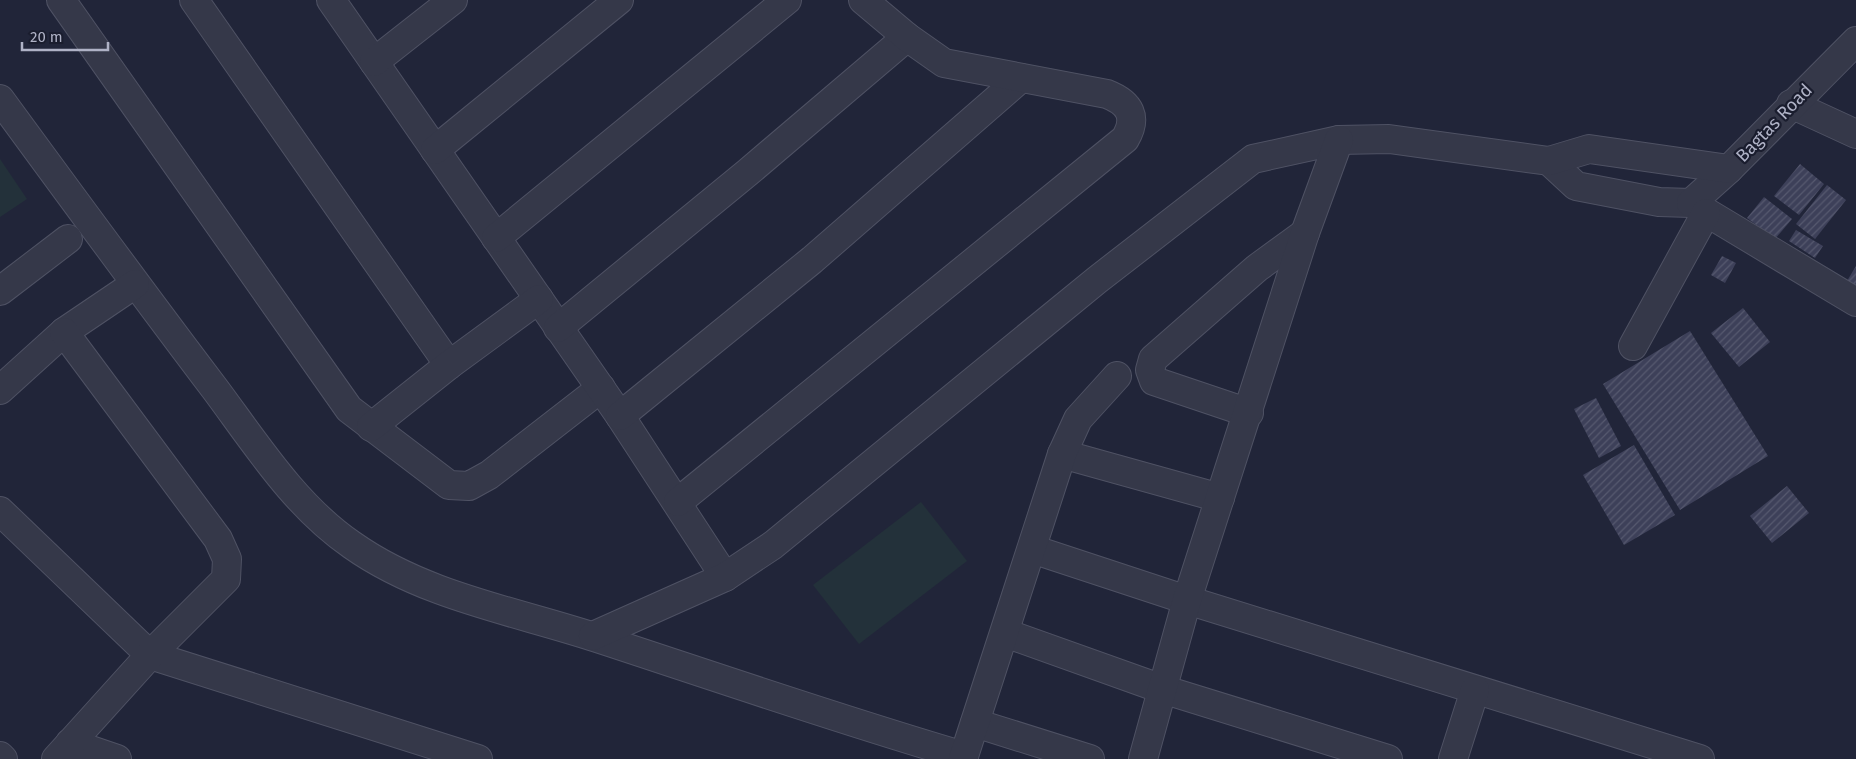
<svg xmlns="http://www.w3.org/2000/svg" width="1856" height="759" font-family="'Fira Sans',sans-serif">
<defs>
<pattern id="building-hatch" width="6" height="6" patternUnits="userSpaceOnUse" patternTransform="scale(1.25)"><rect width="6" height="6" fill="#3d4059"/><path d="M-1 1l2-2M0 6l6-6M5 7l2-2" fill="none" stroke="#56596f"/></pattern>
</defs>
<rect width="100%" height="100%" fill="#212539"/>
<g fill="#23313a">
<path d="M0 159 27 199 0 217Z"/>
<path d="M921 502 967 561 859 644 813 585Z"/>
</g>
<g fill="url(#building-hatch)">
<path d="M1800 164 1824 184 1799 215 1774 196Z"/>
<path d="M1827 185 1846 200 1815 239 1796 224Z"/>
<path d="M1764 197 1792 219 1775 239 1747 218Z"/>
<path d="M1796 230 1823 246 1815 258 1789 241Z"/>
<path d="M1722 256 1736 263 1725 283 1711 275Z"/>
<path d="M1856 266V293L1844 286Z"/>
<path d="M1743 308 1770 342 1739 367 1711 333Z"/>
<path d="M1690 331 1768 456 1680 510 1603 384Z"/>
<path d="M1596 398 1621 446 1599 458 1574 409Z"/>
<path d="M1634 445 1675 515 1624 545 1583 475Z"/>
<path d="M1787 486 1809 513 1772 543 1750 516Z"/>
</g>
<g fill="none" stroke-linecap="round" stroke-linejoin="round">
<defs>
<g id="minor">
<path d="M61 0 349 409 449 485 469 486 489 475 601 388"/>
<path d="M194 0 449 365"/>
<path d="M331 0 620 416 725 577"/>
<path d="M374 62 453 0"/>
<path d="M0 99C71 196 142 293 215 389 256 444 295 506 352 545 424 596 515 611 597 638 719 678 841 720 964 756"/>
<path d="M1791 104 1856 134"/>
<path d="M435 150 619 0"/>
<path d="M1549 161 1576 186 1659 202 1691 203 1856 302"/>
<path d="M1691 203 1729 169 1856 41"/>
<path d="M496 238 787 0"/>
<path d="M0 291 68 239"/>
<path d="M558 328 747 173 907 37"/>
<path d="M1633 346 1706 213"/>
<path d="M0 390 64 332 135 284"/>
<path d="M1249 413 1154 381 1150 370 1153 359 1257 268 1305 233"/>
<path d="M620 416 812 260 1021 78"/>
<path d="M371 427 449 365 539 299"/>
<path d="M1062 454 1220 498"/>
<path d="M678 502 1125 139C1138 117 1130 103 1107 94L944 63 907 37 863 0"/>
<path d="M0 511 150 655 478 759"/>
<path d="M1032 549 1187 600 1700 759"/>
<path d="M1005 633 1162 689 1388 759"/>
<path d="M593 636 725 577 773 545 1097 280 1253 159 1339 140 1389 139 1549 161 1589 149 1729 169"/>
<path d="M975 723 1090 759"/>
<path d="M70 743 117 759"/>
<path d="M0 756 3 759"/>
<path d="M56 759 150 655 226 579 227 559 218 539 64 332"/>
<path d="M963 759 1062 454 1078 419 1117 376"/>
<path d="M1143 759 1187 600 1305 233 1339 140"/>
<path d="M1453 759 1475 690"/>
</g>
</defs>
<use href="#minor" stroke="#4f5264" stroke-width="30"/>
<use href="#minor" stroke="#353849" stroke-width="28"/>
</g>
<g text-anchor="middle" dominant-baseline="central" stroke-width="4.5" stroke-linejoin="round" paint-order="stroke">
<g font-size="18" fill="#afb2c6" stroke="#1a1d2e">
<text transform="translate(1774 123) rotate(-46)">Bagtas Road</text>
</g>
</g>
<path d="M22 42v8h86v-8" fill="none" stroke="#afb2c6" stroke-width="2.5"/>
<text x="30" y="42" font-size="15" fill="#afb2c6" stroke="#1a1d2e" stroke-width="4" paint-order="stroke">20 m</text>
</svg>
